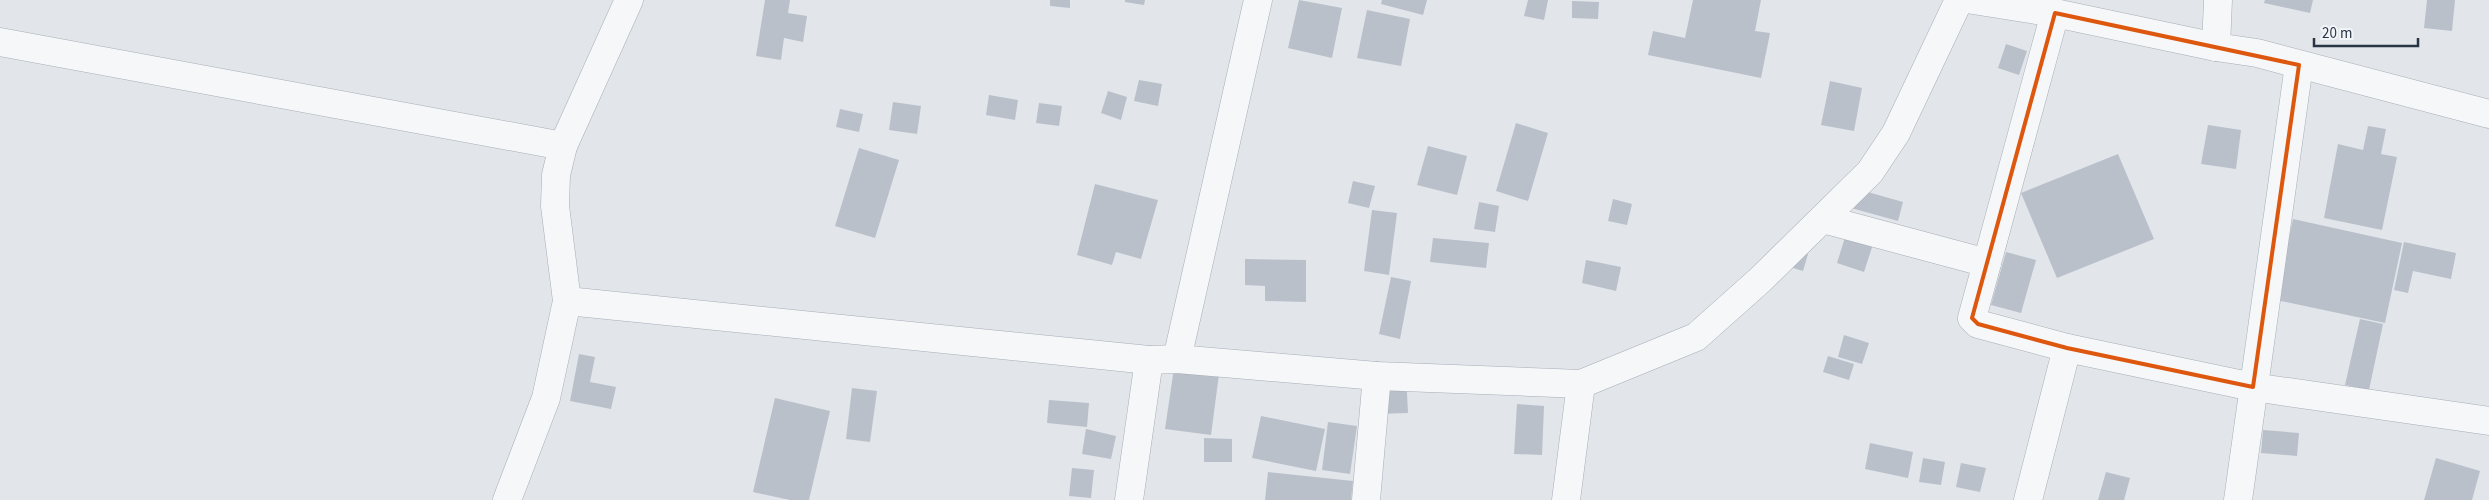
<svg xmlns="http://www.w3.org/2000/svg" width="2489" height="500" font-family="'Source Sans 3',sans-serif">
<rect width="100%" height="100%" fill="#e2e6eb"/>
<g fill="#b9c0ca">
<path d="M765 0H790L788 13 807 16 803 42 784 38 781 60 756 56Z"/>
<path d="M1050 0H1070V8L1050 6Z"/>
<path d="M1125 0H1145L1144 5 1125 2Z"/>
<path d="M1299 0 1342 8 1332 58 1288 48Z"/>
<path d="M1382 0H1427L1423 15 1381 4Z"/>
<path d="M1528 0H1548L1544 20 1524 16Z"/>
<path d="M1693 0H1761L1755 31 1770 33 1761 78 1648 55 1653 31 1685 38Z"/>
<path d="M2265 0H2313L2310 13 2264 3Z"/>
<path d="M2427 0H2455L2452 31 2424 28Z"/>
<path d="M1572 1 1599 2 1598 19 1572 18Z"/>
<path d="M1367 10 1410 19 1401 66 1357 58Z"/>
<path d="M2006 44 2027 51 2019 75 1998 68Z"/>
<path d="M1139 80 1162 84 1158 106 1134 101Z"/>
<path d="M1830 81 1862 88 1854 131 1821 125Z"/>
<path d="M1108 91 1127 97 1121 120 1101 113Z"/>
<path d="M989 95 1018 100 1015 120 986 115Z"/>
<path d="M893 102 921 106 917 134 889 130Z"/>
<path d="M1039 103 1062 106 1059 126 1036 123Z"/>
<path d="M840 109 863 114 859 132 836 127Z"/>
<path d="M1516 123 1548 133 1528 201 1496 191Z"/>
<path d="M2208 125 2241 130 2236 169 2201 164Z"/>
<path d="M2368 126 2386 129 2381 154 2397 157 2382 230 2324 218 2338 144 2363 150Z"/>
<path d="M1428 146 1467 156 1457 195 1417 185Z"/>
<path d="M859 148 899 160 875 238 835 226Z"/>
<path d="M2118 154 2154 239 2057 278 2021 193Z"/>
<path d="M1353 181 1375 186 1369 208 1348 203Z"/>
<path d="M1095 184 1158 200 1141 259 1116 252 1112 265 1077 255Z"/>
<path d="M1850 187 1903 202 1898 221 1844 206Z"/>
<path d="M1613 199 1632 204 1627 225 1608 221Z"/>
<path d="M1479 202 1499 206 1495 232 1474 229Z"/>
<path d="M1372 210 1397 213 1389 275 1364 271Z"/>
<path d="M2293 219 2402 243 2385 323 2276 300Z"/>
<path d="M1847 231 1874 241 1864 272 1837 263Z"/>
<path d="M1433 238 1489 243 1486 268 1430 262Z"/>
<path d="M2404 242 2456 253 2451 279 2413 271 2408 293 2394 290Z"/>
<path d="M1785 247 1808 254 1803 271 1780 264Z"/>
<path d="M2006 252 2036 260 2021 313 1991 305Z"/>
<path d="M1245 259 1306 260V302L1265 301V286L1245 285Z"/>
<path d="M1586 260 1621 267 1616 291 1582 283Z"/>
<path d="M1391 277 1411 281 1400 339 1379 334Z"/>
<path d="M2360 319 2383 324 2369 390 2345 385Z"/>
<path d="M1844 335 1869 343 1862 364 1838 357Z"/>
<path d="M579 354 595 357 590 382 616 387 611 409 570 401Z"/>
<path d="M1828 356 1854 364 1849 380 1823 372Z"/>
<path d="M1174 368 1219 374 1211 435 1165 429Z"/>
<path d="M1406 374 1408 413 1377 414 1374 375Z"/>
<path d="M852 388 877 391 870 442 846 439Z"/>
<path d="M775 398 830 411 809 500H790L753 492Z"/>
<path d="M1049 400 1089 403 1087 427 1047 423Z"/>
<path d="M1517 404 1544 406 1542 455 1514 454Z"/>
<path d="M1261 416 1325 429 1316 471 1252 458Z"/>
<path d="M1328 422 1357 426 1350 474 1322 470Z"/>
<path d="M1086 429 1116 436 1111 459 1082 454Z"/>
<path d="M2263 430 2299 433 2297 456 2261 453Z"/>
<path d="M1204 438 1232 439V462H1204Z"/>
<path d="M1870 443 1913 452 1908 478 1865 469Z"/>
<path d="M1923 458 1945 462 1941 485 1919 482Z"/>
<path d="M2436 458 2480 471 2472 500H2424Z"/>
<path d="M1961 463 1986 468 1980 492 1956 487Z"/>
<path d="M1072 468 1094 470 1091 498 1069 496Z"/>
<path d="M1268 472 1353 481 1351 500H1265Z"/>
<path d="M2106 472 2130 478 2124 500H2098Z"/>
</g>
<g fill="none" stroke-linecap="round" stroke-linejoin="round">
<defs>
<g id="minor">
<path d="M1973 0 2055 13 2216 47 2257 53 2489 114"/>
<path d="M2055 13 1972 318 1978 324 2067 348 2253 387 2489 421"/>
<path d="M0 42 563 146"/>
<path d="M2216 47 2218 0"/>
<path d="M1823 219 1987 263"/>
<path d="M567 301 1149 360 1177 359 1377 376 1581 384 1696 337 1760 280 1870 172 1896 133 1959 0"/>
<path d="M1177 359 1258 0"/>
<path d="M507 500 546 398 567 301 555 206 556 175 563 146 629 0"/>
<path d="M1129 500 1149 360"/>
<path d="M1366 500 1377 376"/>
<path d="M1566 500 1581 384"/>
<path d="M2028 500 2067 348"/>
<path d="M2238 500 2299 65"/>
</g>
</defs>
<use href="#minor" stroke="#a7adb6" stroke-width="29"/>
<use href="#minor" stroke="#f5f7f9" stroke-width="28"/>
</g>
<path fill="none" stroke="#de570f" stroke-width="4" stroke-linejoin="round" d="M2055 13 2299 65 2253 387 2067 348 1978 324 1972 318Z"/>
<path d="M2314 38v8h104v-8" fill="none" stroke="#293545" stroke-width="2.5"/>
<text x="2322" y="38" font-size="15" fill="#293545" stroke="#f2f5f8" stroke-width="4" paint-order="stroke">20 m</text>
</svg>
